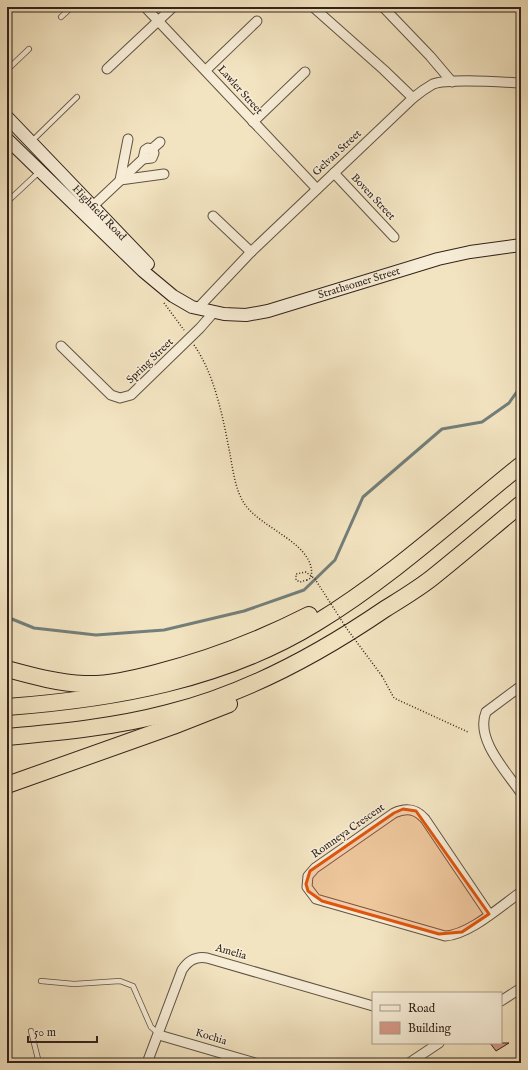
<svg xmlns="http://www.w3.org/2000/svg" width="528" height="1070" font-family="'IM FELL English',serif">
<rect width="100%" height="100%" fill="#f3e4c1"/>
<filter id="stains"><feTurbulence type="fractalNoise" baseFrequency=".005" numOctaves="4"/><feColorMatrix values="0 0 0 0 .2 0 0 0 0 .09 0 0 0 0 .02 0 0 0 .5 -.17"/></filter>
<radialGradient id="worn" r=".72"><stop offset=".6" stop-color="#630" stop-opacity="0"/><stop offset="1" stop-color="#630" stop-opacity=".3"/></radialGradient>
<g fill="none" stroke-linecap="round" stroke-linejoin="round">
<path stroke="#737f7b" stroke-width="3" d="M7 617 34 628 96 635 164 630 244 611 304 590 335 560 363 497 442 429 482 422 509 403 521 386"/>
</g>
<path fill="#d79886" stroke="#32231a" d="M490 1043H509L496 1051Z"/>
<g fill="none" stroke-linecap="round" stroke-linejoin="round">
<defs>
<g id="lane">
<path d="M61 17 72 7"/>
<path d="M7 70 29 49"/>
<path d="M31 142 77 97"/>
<path d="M7 202 39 172"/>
<path d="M41 981 74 984 120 981 133 986 151 1027 159 1034"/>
<path d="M31 1031 39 1063"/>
</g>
<g id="street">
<path d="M145 7 317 189"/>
<path d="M313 7 384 70 413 98"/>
<path d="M383 7 430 56 452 82"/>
<path d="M107 69 173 7"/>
<path d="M206 70 257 21"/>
<path d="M253 122 305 72"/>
<path d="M128 139 120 180 164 174"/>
<path d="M143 159 152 158 154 153 152 149"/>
<path d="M334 173 394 237"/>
<path d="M93 206 143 159 145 150 148 148 152 149 160 142"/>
<path d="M213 216 251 252"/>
<path d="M199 307 251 252 413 98C419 93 426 88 433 84 449 78 501 82 521 83"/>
<path d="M61 346 111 395 120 398 131 395 200 328 214 312"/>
<path d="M521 686 486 712C475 739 506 771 521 793"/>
<path d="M489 914 425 819C416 809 407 807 394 813L315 868 308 876 307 887 316 899 445 936C469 935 501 906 521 892"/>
<path d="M501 1001 521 988"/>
<path d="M159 1035 255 1063"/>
<path d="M147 1063 182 970C188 961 195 956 207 958L373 1006"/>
<path d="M409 1063 439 1043"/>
</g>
<g id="secondary">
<path id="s1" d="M7 117 148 264"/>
<path id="s2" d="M7 139 143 271 173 296 192 307 224 314 246 315 268 311 438 259 470 252 521 245"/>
</g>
<g id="highway">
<path d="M7 669C33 676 58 683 84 684 108 685 133 679 156 673 210 659 260 640 309 615"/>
<path d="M7 707C114 699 223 680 316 623 390 578 454 519 521 465"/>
<path d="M7 737C61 732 115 727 168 713 246 694 319 654 385 609 401 599 418 589 433 577 463 553 492 528 521 504"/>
<path d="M7 785 173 726 229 704"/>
</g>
</defs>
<use href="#lane" stroke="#625344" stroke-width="6"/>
<use href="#street" stroke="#625344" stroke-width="11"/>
<use href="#secondary" stroke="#32231a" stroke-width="14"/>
<use href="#highway" stroke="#32231a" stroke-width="18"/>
<g stroke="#32231a" stroke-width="1.5" stroke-dasharray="1 2" stroke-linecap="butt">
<path d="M164 303 184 330"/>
<path d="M194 345C215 375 223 418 230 454 233 470 235 489 244 503 260 529 318 544 311 578L307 580"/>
<path d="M382 676 394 698 468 732"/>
</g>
<use href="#lane" stroke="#f7edd7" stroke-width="4.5"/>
<use href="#street" stroke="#f7edd7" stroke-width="9"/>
<use href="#secondary" stroke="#f7edd7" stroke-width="12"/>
<use href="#highway" stroke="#f3e4c1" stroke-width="16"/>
<path stroke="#32231a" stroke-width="1.5" stroke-dasharray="1 2" stroke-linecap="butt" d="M307 580 300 582 296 580V574L306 572 315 579 347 629 382 676"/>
</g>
<path fill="#df560d" fill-opacity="0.2" stroke="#df560d" stroke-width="3" stroke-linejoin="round" d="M403 809 416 811 489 914 462 932 439 934 322 901 308 891 306 884 310 871 394 813Z"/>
<g text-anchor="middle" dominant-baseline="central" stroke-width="3" stroke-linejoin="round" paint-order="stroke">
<g font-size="11" fill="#32231a" stroke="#f7edd7">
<text transform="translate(240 90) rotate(48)">Lawler Street</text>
<text transform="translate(337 153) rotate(-43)">Gelvan Street</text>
<text transform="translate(373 197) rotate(47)">Boven Street</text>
<text stroke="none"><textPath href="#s1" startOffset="133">Highfield Road</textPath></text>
<text stroke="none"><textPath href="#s2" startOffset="423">Strathsomer Street</textPath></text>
<text transform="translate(150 361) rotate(-44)">Spring Street</text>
<text transform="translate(348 831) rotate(-35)">Romneya Crescent</text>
<text transform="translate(231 952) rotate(16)">Amelia</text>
<text transform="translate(211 1037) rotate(17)">Kochia</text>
</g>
</g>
<rect width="528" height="1070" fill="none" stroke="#f3e4c1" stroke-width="24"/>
<rect x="8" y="8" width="512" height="1054" fill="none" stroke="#32231a" stroke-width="2"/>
<rect x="12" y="12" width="504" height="1046" fill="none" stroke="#32231a"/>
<rect x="372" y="992" width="130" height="52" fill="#f7edd7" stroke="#a89c8b"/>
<rect x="380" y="1005" width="20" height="6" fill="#f7edd7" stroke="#a89c8b"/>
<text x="408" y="1012" font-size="12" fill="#32231a">Road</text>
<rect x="380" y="1022" width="20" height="12" fill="#d79886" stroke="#a89c8b"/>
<text x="408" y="1032" font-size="12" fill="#32231a">Building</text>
<path d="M28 1036v6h69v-6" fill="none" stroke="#32231a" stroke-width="2"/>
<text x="34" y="1036" font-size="12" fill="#32231a" stroke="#f7edd7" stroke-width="3" paint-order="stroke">50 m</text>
<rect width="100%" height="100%" filter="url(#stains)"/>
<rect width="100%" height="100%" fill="url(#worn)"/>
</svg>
